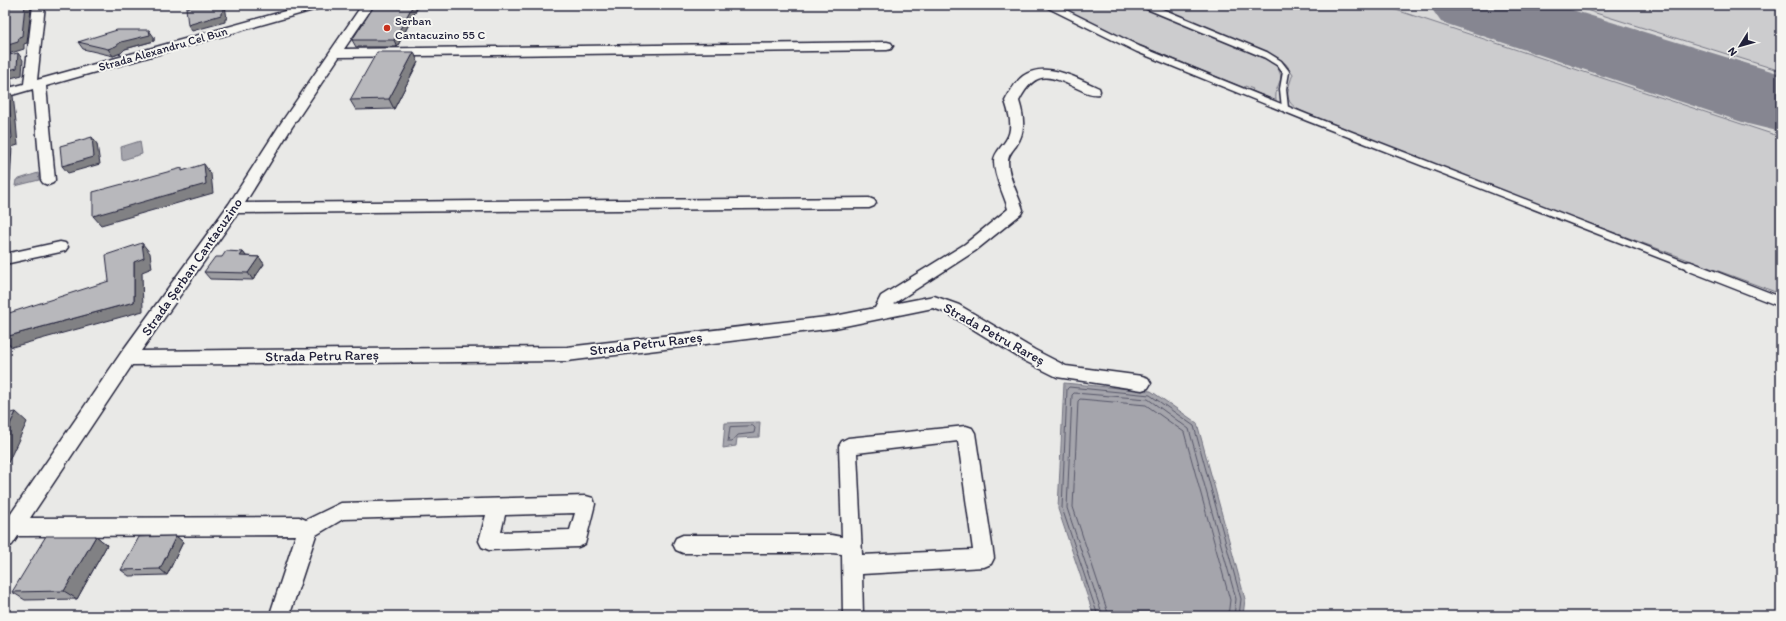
<svg xmlns="http://www.w3.org/2000/svg" width="1786" height="621" font-family="Itim,sans-serif">
<rect width="100%" height="100%" fill="#e9e9e7"/>
<filter id="ink" filterUnits="userSpaceOnUse"><feTurbulence type="fractalNoise" baseFrequency=".025" numOctaves="2"/><feDisplacementMap in="SourceGraphic" scale="8" xChannelSelector="R" yChannelSelector="G"/><feConvolveMatrix kernelMatrix="1 2 1 2 8 2 1 2 1" color-interpolation-filters="sRGB"/></filter>
<g filter="url(#ink)">
<path fill="#dadada" d="M1039 5H1781V305L1324 128 1121 46Z"/>
<g fill="#ccccce" stroke="#777784">
<path d="M1055 5H1138L1272 60C1290 83 1274 79 1276 101L1252 91 1253 89 1245 86 1244 88 1115 35Z"/>
<path d="M1150 5H1381L1781 137V294L1561 213 1309 115C1285 104 1284 98 1293 74L1286 64 1275 56Z"/>
<path d="M1570 5H1781V71Z"/>
</g>
<g fill="#a5a5ac" stroke="#71717f">
<path d="M140 141 142 154 122 160 121 147Z"/>
<path d="M38 173 39 180 15 186 16 180Z"/>
<path d="M1064 383 1151 391 1197 423 1245 599 1243 616H1094L1058 509Z"/>
<path d="M760 422 759 437 737 438 736 446 723 448 725 423Z"/>
</g>
<g fill="none" stroke-linecap="round" stroke-linejoin="round">
<g stroke="#565668" stroke-width="1">
<path d="M753 426 755 428 754 433 738 435 732 442H728L730 427Z"/>
<path d="M1098 616 1062 508 1067 389 1069 387 1150 395 1194 426 1241 599 1239 616"/>
<path d="M1103 616 1067 508 1072 395 1074 393 1148 399 1189 429 1236 599 1234 616"/>
<path d="M1109 616 1073 507 1078 401 1080 399 1146 405 1184 432 1230 600 1228 616"/>
</g>
<path fill="#868691" fill-rule="evenodd" d="M1429 5H1556L1781 74V132L1748 124 1441 22Z"/>
<defs>
<g id="service-far1">
<path d="M1049 5 1138 49 1308 118 1691 267"/>
<path d="M1145 5 1266 55 1279 63 1286 72 1283 89 1285 108"/>
</g>
<path id="service" d="M1689 266 1781 302"/>
<g id="minor">
<path d="M33 5H45L37 80 307 5H326L324 7 46 86 55 180 53 183 48 185 43 183 41 180 33 89 5 97V89L24 84Z"/>
<path d="M362 5H374L344 49 887 42 891 43 893 46 891 49 887 50 339 57 292 127 245 203 869 198 874 200 876 203 874 206 869 208 238 213 141 351 567 347 835 316 875 308 881 296 965 244 1008 209C1004 194 994 177 994 161 994 153 1002 147 1006 140 1014 128 1009 113 1005 101 1010 92 1015 82 1023 76 1045 60 1077 78 1099 88L1100 91 1099 94C1092 95 1087 93 1081 90 1051 76 1036 67 1019 101 1024 117 1026 131 1016 146 1012 151 1008 155 1008 162 1008 178 1019 195 1023 210L1021 214 975 251 893 304 934 296 959 305 1035 350 1066 366 1142 376 1148 378 1151 383 1148 388 1142 390 1057 377 1023 360 947 313 933 308 835 328 567 361 132 365 30 518 299 517 306 520 341 503 586 496 593 498 595 504 585 544 578 547 489 550 482 547 479 541 486 515 343 519 316 535 291 611V616H271V611L296 535 18 536 12 545 5 548 6 521 121 353 229 204 281 123ZM575 513 570 530 501 532 505 515Z"/>
<path d="M60 242 65 243 68 247 65 251 5 264V254Z"/>
<path d="M966 426 972 428 975 433 994 558 991 564 984 567 862 574 863 616H843L842 554 832 553H683L676 550 673 544 676 538 683 535H832L842 537 839 446 842 441 848 438ZM958 441 973 550 862 555 857 453Z"/>
</g>
</defs>
<use href="#service-far1" stroke="#22223b" stroke-width="9"/>
<use href="#service" stroke="#22223b" stroke-width="12"/>
<use href="#minor" stroke="#22223b" stroke-width="3"/>
<use href="#service-far1" stroke="#f6f6f2" stroke-width="6"/>
<use href="#service" stroke="#f6f6f2" stroke-width="9"/>
<use href="#minor" fill="#f6f6f2" fill-rule="evenodd"/>
</g>
<g fill="#9e9ea2" stroke="#22223b">
<path d="M375 5H419L397 47H356L352 40Z"/>
<path d="M154 37V41L125 49 121 53 113 56 83 49 78 42Z"/>
<path d="M418 62 394 109 356 110 350 100Z"/>
<path d="M243 252 246 256 259 257 264 264 253 280 210 279 204 272 222 257Z"/>
<path d="M96 536 107 545 77 599 25 600 12 592Z"/>
<path d="M176 536 183 542 167 575 129 576 121 570Z"/>
</g>
<g fill="#818184" stroke="#22223b">
<path d="M23 5H29L31 8 27 43 24 44V49L5 55V46L19 37Z"/>
<path d="M222 5H225L227 19H225V22L192 31 188 25Z"/>
<path d="M413 5H419L397 47 394 40Z"/>
<path d="M149 30 154 37V41L125 49 121 53 113 56 108 49 121 42Z"/>
<path d="M414 52 418 62 394 109 389 99Z"/>
<path d="M18 53 23 60 22 75 11 78 12 86 5 88V71Z"/>
<path d="M7 89 13 96 16 122 18 145 12 147 10 181 5 183V152Z"/>
<path d="M92 137 97 144 100 164 68 173 62 166Z"/>
<path d="M204 164 211 174 213 193 101 225 93 216Z"/>
<path d="M142 243 150 253 152 268 142 272 143 311 12 347 5 341V337L134 302V262Z"/>
<path d="M243 252 248 259 240 256Z"/>
<path d="M259 257 264 264 253 280 248 273Z"/>
<path d="M16 412 27 422 5 469V434Z"/>
<path d="M96 536 107 545 77 599 64 591Z"/>
<path d="M176 536 183 542 167 575 160 569Z"/>
</g>
<g fill="#b8b8bc" stroke="#22223b">
<path d="M5 5H25L22 36 19 37 18 42 5 46Z"/>
<path d="M198 5H222L223 12 221 13V15L188 25 186 8Z"/>
<path d="M375 5H413L394 40H352Z"/>
<path d="M117 30H149L150 35 121 42 116 46 108 49 78 42Z"/>
<path d="M377 52H414L389 99 350 100Z"/>
<path d="M18 53 17 68 5 71V56Z"/>
<path d="M7 89 10 115 12 138 6 140 5 152V90Z"/>
<path d="M92 137 94 157 62 166 60 146Z"/>
<path d="M204 164 206 184 93 216V192L182 168V171Z"/>
<path d="M142 243 144 258 134 262V302L5 337V322L6 314 109 281 106 255Z"/>
<path d="M226 251 243 252 240 256 259 257 248 273 204 272 215 257H222Z"/>
<path d="M16 412 5 434V414Z"/>
<path d="M46 536H96L64 591 12 592Z"/>
<path d="M176 536 160 569 121 570 139 537Z"/>
</g>
</g>
<circle fill="#c8321e" stroke="#f6f6f2" stroke-width="1.5" cx="387" cy="28" r="4"/>
<g text-anchor="middle" dominant-baseline="central" stroke-width="4" stroke-linejoin="round" paint-order="stroke">
<g font-size="12" fill="#22223b" stroke="#f6f6f2" text-anchor="start">
<text x="395" y="21">Serban<tspan x="395" dy="14">Cantacuzino 55 C</tspan></text>
</g>
<g font-size="12" fill="#22223b" stroke="#f6f6f2">
<text transform="translate(163 49) rotate(-16)">Strada Alexandru Cel Bun</text>
</g>
<g font-size="14" fill="#22223b" stroke="#f6f6f2">
<text transform="translate(192 267) rotate(-55)">Strada Șerban Cantacuzino</text>
<text transform="translate(994 334) rotate(29)">Strada Petru Rareș</text>
<text transform="translate(646 344) rotate(-7)">Strada Petru Rareș</text>
<text transform="translate(322 356) rotate(-1)">Strada Petru Rareș</text>
</g>
</g>
<rect width="1786" height="621" fill="none" stroke="#f6f6f2" stroke-width="20"/>
<rect x="10" y="10" width="1766" height="601" fill="none" stroke="#22223b" stroke-width="1.5" filter="url(#ink)"/>
<g transform="translate(1740 46) rotate(233)" stroke="#f6f6f2" stroke-width="3" paint-order="stroke">
<path d="M0-3L7 15L0 10L-7 15Z" fill="#22223b"/>
<text y="-6" font-size="11" font-weight="bold" text-anchor="middle" fill="#22223b">N</text>
</g>
</svg>
